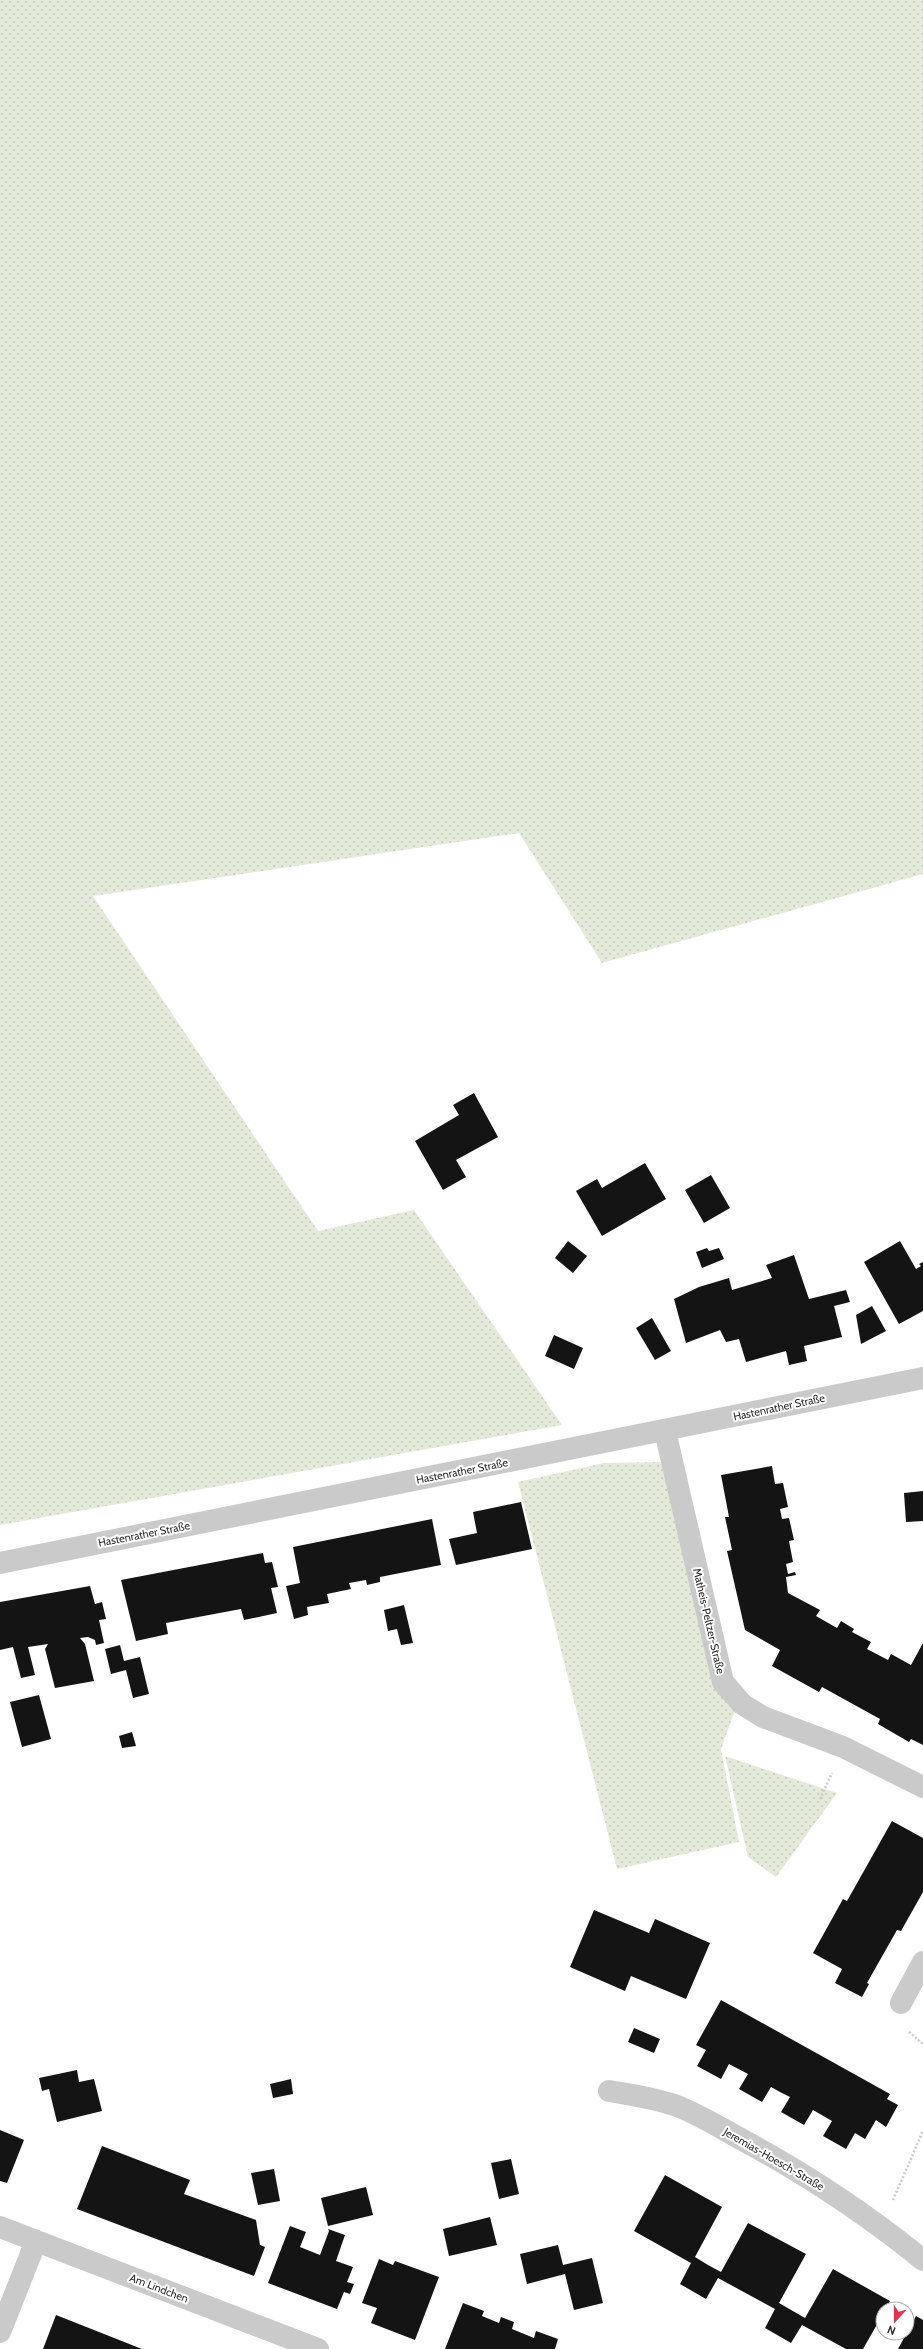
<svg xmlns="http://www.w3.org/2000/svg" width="923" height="2349" font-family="Cabin,sans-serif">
<defs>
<pattern id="grass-dots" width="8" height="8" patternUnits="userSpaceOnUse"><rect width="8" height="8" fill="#e4eada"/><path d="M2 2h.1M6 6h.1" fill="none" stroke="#c4c9bb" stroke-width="1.8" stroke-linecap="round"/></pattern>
</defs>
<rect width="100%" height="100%" fill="#fff"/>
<g fill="url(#grass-dots)">
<path d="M0 0H923V874L602 963 519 833 93 896 318 1231 414 1210 562 1425 0 1525Z"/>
<path d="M662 1462 735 1710 721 1749 739 1842 617 1869 518 1482 604 1463Z"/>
<path d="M725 1756 837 1793 776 1877 748 1857Z"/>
</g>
<g fill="#141414">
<path d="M474 1093 498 1137 456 1160 466 1177 443 1190 415 1141 459 1115 453 1105Z"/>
<path d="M645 1163 666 1199 602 1236 576 1191 597 1179 602 1188Z"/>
<path d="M711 1175 730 1208 704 1223 685 1190Z"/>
<path d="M568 1241 587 1256 573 1273 555 1258Z"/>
<path d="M900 1241 916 1269 921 1266 919 1264 923 1262V1311L899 1324 864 1262Z"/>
<path d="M707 1248 709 1251 719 1248 724 1259 702 1268 696 1252Z"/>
<path d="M794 1255 809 1299 846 1290 850 1302 834 1306 842 1337 804 1346 807 1361 789 1365 786 1351 746 1362 739 1339 726 1342 720 1330 686 1343 674 1299 699 1287 729 1278 732 1290 772 1278 766 1265Z"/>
<path d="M872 1306 886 1331 861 1344 856 1315Z"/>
<path d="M652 1318 671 1351 655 1360 636 1328Z"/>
<path d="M554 1335 583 1348 574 1369 545 1356Z"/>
<path d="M772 1466 775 1484 783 1483 788 1507 780 1509 782 1519 789 1518 794 1540 789 1541 793 1562 786 1564 788 1574 795 1572 796 1575 786 1577 788 1593 820 1610 816 1616 837 1628 841 1621 854 1629 852 1632 871 1642 867 1649 888 1660 891 1654 911 1665 923 1643V1745L911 1739 909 1742 878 1724 880 1719 822 1687 819 1692 772 1666 780 1650 745 1630 727 1551 732 1550 725 1517H729L721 1475Z"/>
<path d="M923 1491V1521L906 1522 904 1493Z"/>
<path d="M521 1502 532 1549 456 1565 449 1539 477 1533 473 1512Z"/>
<path d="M432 1519 441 1565 380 1577V1582L367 1585 366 1580 349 1583 351 1589 327 1594 329 1603 307 1607 308 1615 294 1619 286 1586 300 1583 293 1547Z"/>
<path d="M263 1553 265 1563 272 1562 278 1587 271 1588 277 1613 244 1620 241 1609 166 1623 168 1634 136 1641 121 1580Z"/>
<path d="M90 1586 95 1604 102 1602 106 1619 99 1620 104 1643 96 1645 95 1640 88 1637 80 1638 85 1644 94 1681 55 1688 45 1649 48 1644 28 1647 35 1675 21 1678 13 1647 0 1650V1602Z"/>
<path d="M404 1605 413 1643 401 1645 397 1629 388 1631 384 1610Z"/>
<path d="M120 1645 124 1661 140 1657 149 1694 133 1698 126 1670 111 1674 105 1649Z"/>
<path d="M39 1695 51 1739 22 1747 10 1702Z"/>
<path d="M132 1732 136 1746 122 1748 119 1736Z"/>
<path d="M892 1821 923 1838V1892L901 1931 897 1930 867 1983 869 1984 862 1997 835 1983 842 1969 813 1953 843 1899 847 1901Z"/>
<path d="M594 1910 649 1933 655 1919 710 1943 686 1999 631 1976 625 1991 570 1967Z"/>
<path d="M721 2000 890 2094 887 2099 898 2105 886 2127 876 2120 865 2139 855 2133 846 2149 823 2136 832 2121 813 2110 804 2125 781 2112 790 2097 780 2092 771 2087 762 2102 739 2089 748 2074 729 2064 721 2079 697 2066 706 2050 696 2045Z"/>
<path d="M634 2028 660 2039 654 2053 628 2042Z"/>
<path d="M77 2070 79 2082 94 2079 102 2111 57 2122 49 2089 42 2091 39 2078Z"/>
<path d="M291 2079 293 2094 273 2098 270 2084Z"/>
<path d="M0 2130 24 2140 7 2183 0 2181Z"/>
<path d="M102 2146 190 2180 184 2194 256 2220 260 2245 265 2247 254 2276 77 2209Z"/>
<path d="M511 2159 519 2194 499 2199 491 2163Z"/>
<path d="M274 2169 280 2201 258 2205 251 2173Z"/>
<path d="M665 2175 722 2207 695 2257 708 2265 721 2272 748 2223 806 2254 779 2303 805 2318 833 2269 890 2301 886 2309H883V2314L863 2349H846L802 2325 791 2343 765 2328 775 2309 718 2278 706 2299 680 2284 691 2263 634 2231Z"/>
<path d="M366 2187 373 2215 328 2226 321 2198Z"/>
<path d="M490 2217 497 2245 449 2256 443 2229Z"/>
<path d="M290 2226 306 2232 300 2247 320 2255 329 2231 328 2229 345 2235 336 2261 353 2267 347 2282 354 2284 350 2294 344 2292 337 2309 268 2283Z"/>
<path d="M558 2245 563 2265 592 2258 603 2303 574 2310 565 2274 527 2284 520 2254Z"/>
<path d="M379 2259 393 2265 395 2261 439 2277 415 2340 371 2323 377 2308 362 2303Z"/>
<path d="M463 2303 484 2311 482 2316 499 2323 501 2317 514 2322 512 2329 534 2338 536 2331 558 2339 555 2349H445Z"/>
<path d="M56 2315 142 2349H43Z"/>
<path d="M916 2316 923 2320V2349H898Z"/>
</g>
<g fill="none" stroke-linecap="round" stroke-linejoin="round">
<g stroke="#cacaca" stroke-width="2.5" stroke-dasharray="2 2" stroke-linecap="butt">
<path d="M820 1799 832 1773"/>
<path d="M909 2032 923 2044"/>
<path d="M893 2200 923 2131"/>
</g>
<g stroke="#cacaca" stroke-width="22">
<path d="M665 1431 723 1682 742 1704 763 1717 843 1747 923 1787"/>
<path d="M0 1563 923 1378"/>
<path d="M901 2003 923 1962"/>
<path d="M609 2091C632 2095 655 2098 677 2106 698 2114 719 2127 739 2138 804 2173 865 2213 923 2260"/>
<path d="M0 2227 318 2349"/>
<path d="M0 2332 36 2241"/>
</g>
</g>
<g text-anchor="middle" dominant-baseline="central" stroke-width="4" stroke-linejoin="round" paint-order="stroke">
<g font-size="11" fill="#2d2d2d" stroke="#fff">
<text transform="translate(779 1407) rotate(-12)">Hastenrather Straße</text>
<text transform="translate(462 1471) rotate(-11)">Hastenrather Straße</text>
<text transform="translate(144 1534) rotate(-11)">Hastenrather Straße</text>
<text transform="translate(709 1621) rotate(77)">Matheis-Peltzer-Straße</text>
<text transform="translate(774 2159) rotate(30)">Jeremias-Hoesch-Straße</text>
<text transform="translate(159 2288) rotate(21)">Am Lindchen</text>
</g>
</g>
<g transform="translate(895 2321) rotate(201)"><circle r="19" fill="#ffffff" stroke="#ababab"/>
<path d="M0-3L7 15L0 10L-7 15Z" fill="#df344e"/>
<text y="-6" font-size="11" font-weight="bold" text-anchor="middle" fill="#2d2d2d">N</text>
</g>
</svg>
